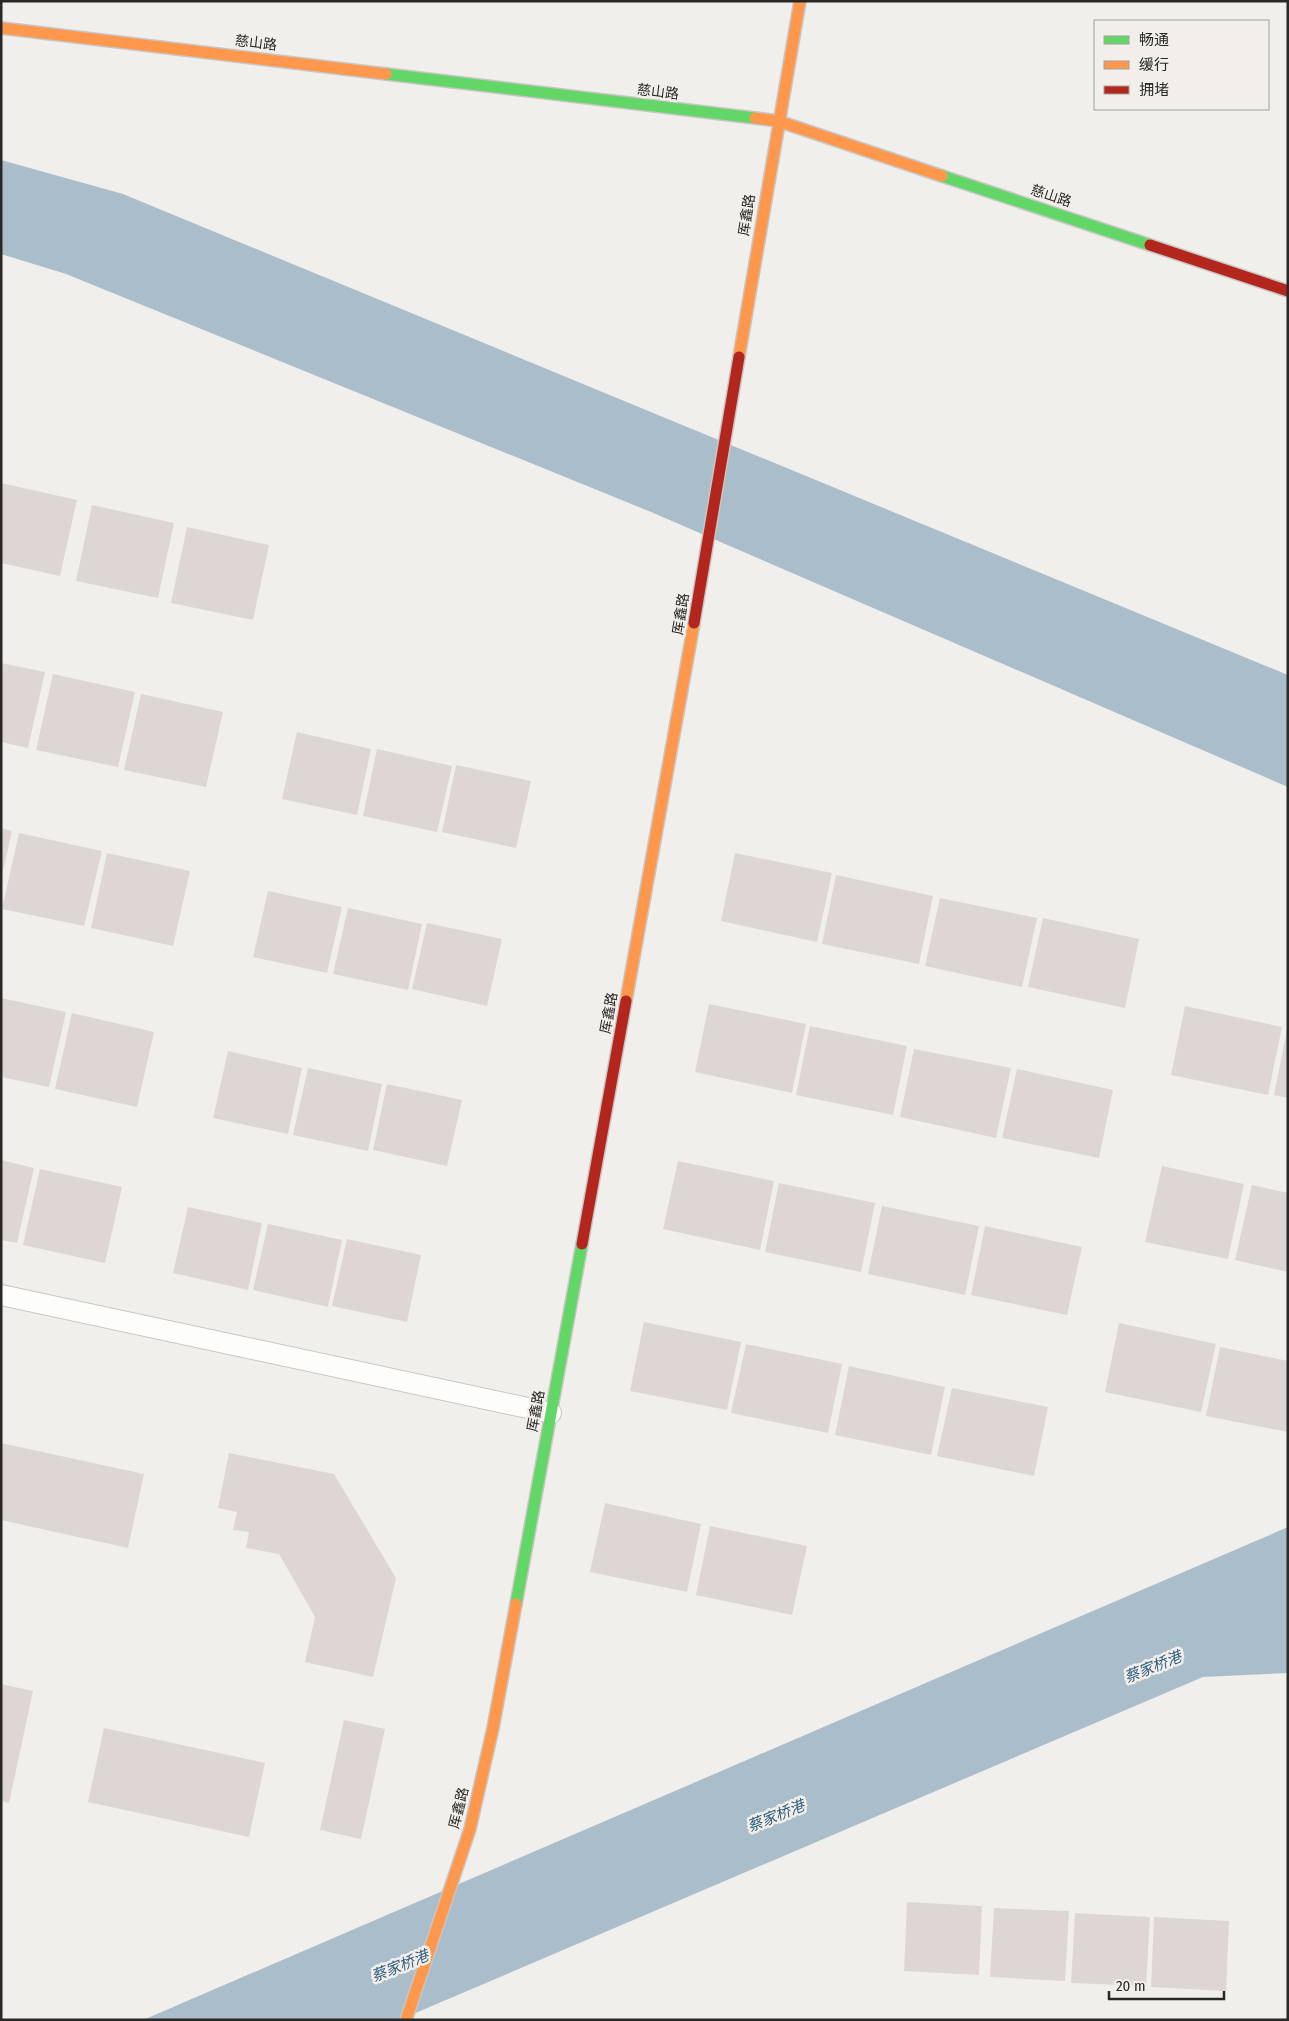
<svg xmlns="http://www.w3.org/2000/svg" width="1289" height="2021" font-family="'Fira Sans Condensed','Noto Sans SC',sans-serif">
<rect width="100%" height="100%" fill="#f1efec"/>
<g fill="#aabdca">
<path d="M1 160 123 194 1288 675V787L651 512 66 274 1 254Z"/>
<path d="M1288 1527V1673L1203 1677 399 2020H143Z"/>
</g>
<g fill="#ded6d4">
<path d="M1 483 77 500 60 576 1 563Z"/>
<path d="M92 505 174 523 158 598 76 581Z"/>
<path d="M187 527 269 545 253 620 171 603Z"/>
<path d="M1 663 45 672 28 748 1 742Z"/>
<path d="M53 674 135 692 118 767 36 750Z"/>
<path d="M141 694 223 712 206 787 124 770Z"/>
<path d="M297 732 371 749 357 815 282 799Z"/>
<path d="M377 749 452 766 437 832 363 816Z"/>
<path d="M456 765 531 781 516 848 442 832Z"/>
<path d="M1 828 12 831 2 875H1Z"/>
<path d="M19 833 102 851 84 926 2 909Z"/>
<path d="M107 853 190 871 173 946 91 928Z"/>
<path d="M735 853 832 873 817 942 721 921Z"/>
<path d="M836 875 933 896 919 964 822 944Z"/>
<path d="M268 891 342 907 327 973 253 957Z"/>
<path d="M940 898 1037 918 1022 987 925 966Z"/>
<path d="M348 908 422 924 408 990 333 974Z"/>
<path d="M1043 918 1139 939 1125 1008 1028 987Z"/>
<path d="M427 923 502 939 487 1006 412 989Z"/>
<path d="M1 998 66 1012 49 1087 1 1077Z"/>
<path d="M709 1004 806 1024 792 1093 695 1072Z"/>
<path d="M1185 1006 1282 1027 1268 1095 1171 1075Z"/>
<path d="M72 1013 154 1032 137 1107 55 1089Z"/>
<path d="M810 1026 907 1046 893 1115 796 1095Z"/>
<path d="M1287 1030H1288V1098L1274 1095Z"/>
<path d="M914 1049 1011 1068 996 1138 900 1117Z"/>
<path d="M228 1051 302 1068 288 1134 213 1118Z"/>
<path d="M308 1068 382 1084 368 1151 293 1135Z"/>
<path d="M1017 1069 1113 1090 1099 1158 1002 1138Z"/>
<path d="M387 1084 462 1100 447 1166 373 1150Z"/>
<path d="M1 1160 34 1168 17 1243 1 1240Z"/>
<path d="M678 1161 774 1181 760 1250 663 1229Z"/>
<path d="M1162 1166 1244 1184 1228 1259 1145 1242Z"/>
<path d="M40 1169 122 1187 105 1263 23 1245Z"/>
<path d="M779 1183 875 1203 861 1272 765 1252Z"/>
<path d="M1252 1185 1288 1193V1272L1235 1260Z"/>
<path d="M882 1206 979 1226 965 1295 868 1274Z"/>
<path d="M188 1207 262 1223 248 1290 173 1273Z"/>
<path d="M268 1224 342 1240 328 1307 253 1290Z"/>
<path d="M985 1226 1082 1247 1067 1315 971 1295Z"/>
<path d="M347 1239 421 1255 407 1322 332 1306Z"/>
<path d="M644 1322 741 1342 727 1410 630 1391Z"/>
<path d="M1119 1323 1216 1344 1201 1412 1105 1392Z"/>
<path d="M746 1344 842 1364 828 1433 731 1413Z"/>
<path d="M1220 1347 1288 1361V1432L1206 1416Z"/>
<path d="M849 1366 945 1387 931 1455 835 1435Z"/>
<path d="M952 1388 1048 1407 1034 1476 937 1456Z"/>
<path d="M1 1443 144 1474 128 1548 1 1520Z"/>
<path d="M229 1453 334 1474 396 1578 373 1677 305 1662 315 1617 279 1554 246 1548 249 1532 233 1530 237 1512 218 1508Z"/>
<path d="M605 1503 701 1524 687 1592 590 1572Z"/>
<path d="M710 1526 807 1546 792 1615 696 1595Z"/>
<path d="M1 1684 33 1691 9 1803 1 1801Z"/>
<path d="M344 1720 385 1729 361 1839 320 1830Z"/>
<path d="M104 1728 265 1763 249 1837 88 1802Z"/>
<path d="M907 1902 982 1906 979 1975 904 1971Z"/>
<path d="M994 1908 1069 1911 1065 1981 990 1977Z"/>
<path d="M1075 1913 1150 1917 1146 1986 1071 1983Z"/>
<path d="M1154 1917 1229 1921 1226 1991 1151 1987Z"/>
</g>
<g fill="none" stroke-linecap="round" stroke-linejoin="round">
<defs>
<path id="lane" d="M1 1295 551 1413"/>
<g id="fast">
<path d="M386 74 755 118"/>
<path d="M942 176 1150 245"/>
<path d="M516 1604 582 1244"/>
</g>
<g id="slow">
<path d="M1 28 386 74"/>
<path d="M755 118 778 121 942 176"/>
<path d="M739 357 800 1"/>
<path d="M626 1001 694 623"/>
<path d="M406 2020 470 1829 493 1728 516 1604"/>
</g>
<g id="jam">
<path d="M1150 245 1288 291"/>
<path d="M694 623 739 357"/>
<path d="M582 1244 626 1001"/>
</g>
</defs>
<use href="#lane" stroke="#c8c7c4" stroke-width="22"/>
<use href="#fast" stroke="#c8c7c4" stroke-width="14"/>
<use href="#slow" stroke="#c8c7c4" stroke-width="14"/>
<use href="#jam" stroke="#c8c7c4" stroke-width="14"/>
<use href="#lane" stroke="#fdfdfc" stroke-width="20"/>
<use href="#fast" stroke="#63d668" stroke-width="11"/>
<use href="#slow" stroke="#ff974d" stroke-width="11"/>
<use href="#jam" stroke="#b3261e" stroke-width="11"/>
</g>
<g text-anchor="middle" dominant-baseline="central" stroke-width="5" stroke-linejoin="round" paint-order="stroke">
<g font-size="14" fill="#292826" stroke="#f2efeb">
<text transform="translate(256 43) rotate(7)">慈山路</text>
<text transform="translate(658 92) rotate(7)">慈山路</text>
<text transform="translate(1051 196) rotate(18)">慈山路</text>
<text transform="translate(747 215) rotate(-81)">厍鑫路</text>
<text transform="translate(681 614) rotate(-81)">厍鑫路</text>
<text transform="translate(609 1013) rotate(-80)">厍鑫路</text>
<text transform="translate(536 1411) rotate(-80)">厍鑫路</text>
<text transform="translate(459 1808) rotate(-76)">厍鑫路</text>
</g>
<g font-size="15" font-style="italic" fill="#2f5d7d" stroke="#f2efeb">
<text transform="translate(1153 1667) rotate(-22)">蔡家桥港</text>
<text transform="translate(776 1816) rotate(-22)">蔡家桥港</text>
<text transform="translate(400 1966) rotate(-22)">蔡家桥港</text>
</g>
</g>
<rect width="1289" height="2021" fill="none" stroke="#292826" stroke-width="5"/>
<rect x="1094" y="20" width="175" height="90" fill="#f2efeb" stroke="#a29f9c"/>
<rect x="1104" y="36" width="25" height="8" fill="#63d668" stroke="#a29f9c"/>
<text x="1139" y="45" font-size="15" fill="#292826">畅通</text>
<rect x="1104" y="61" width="25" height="8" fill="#ff974d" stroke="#a29f9c"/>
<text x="1139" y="70" font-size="15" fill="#292826">缓行</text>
<rect x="1104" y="86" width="25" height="8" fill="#b3261e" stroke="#a29f9c"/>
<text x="1139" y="95" font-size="15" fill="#292826">拥堵</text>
<path d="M1109 1991v8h115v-8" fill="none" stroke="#292826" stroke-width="2.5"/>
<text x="1116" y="1991" font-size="15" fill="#292826" stroke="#f2efeb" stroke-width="4" paint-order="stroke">20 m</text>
</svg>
